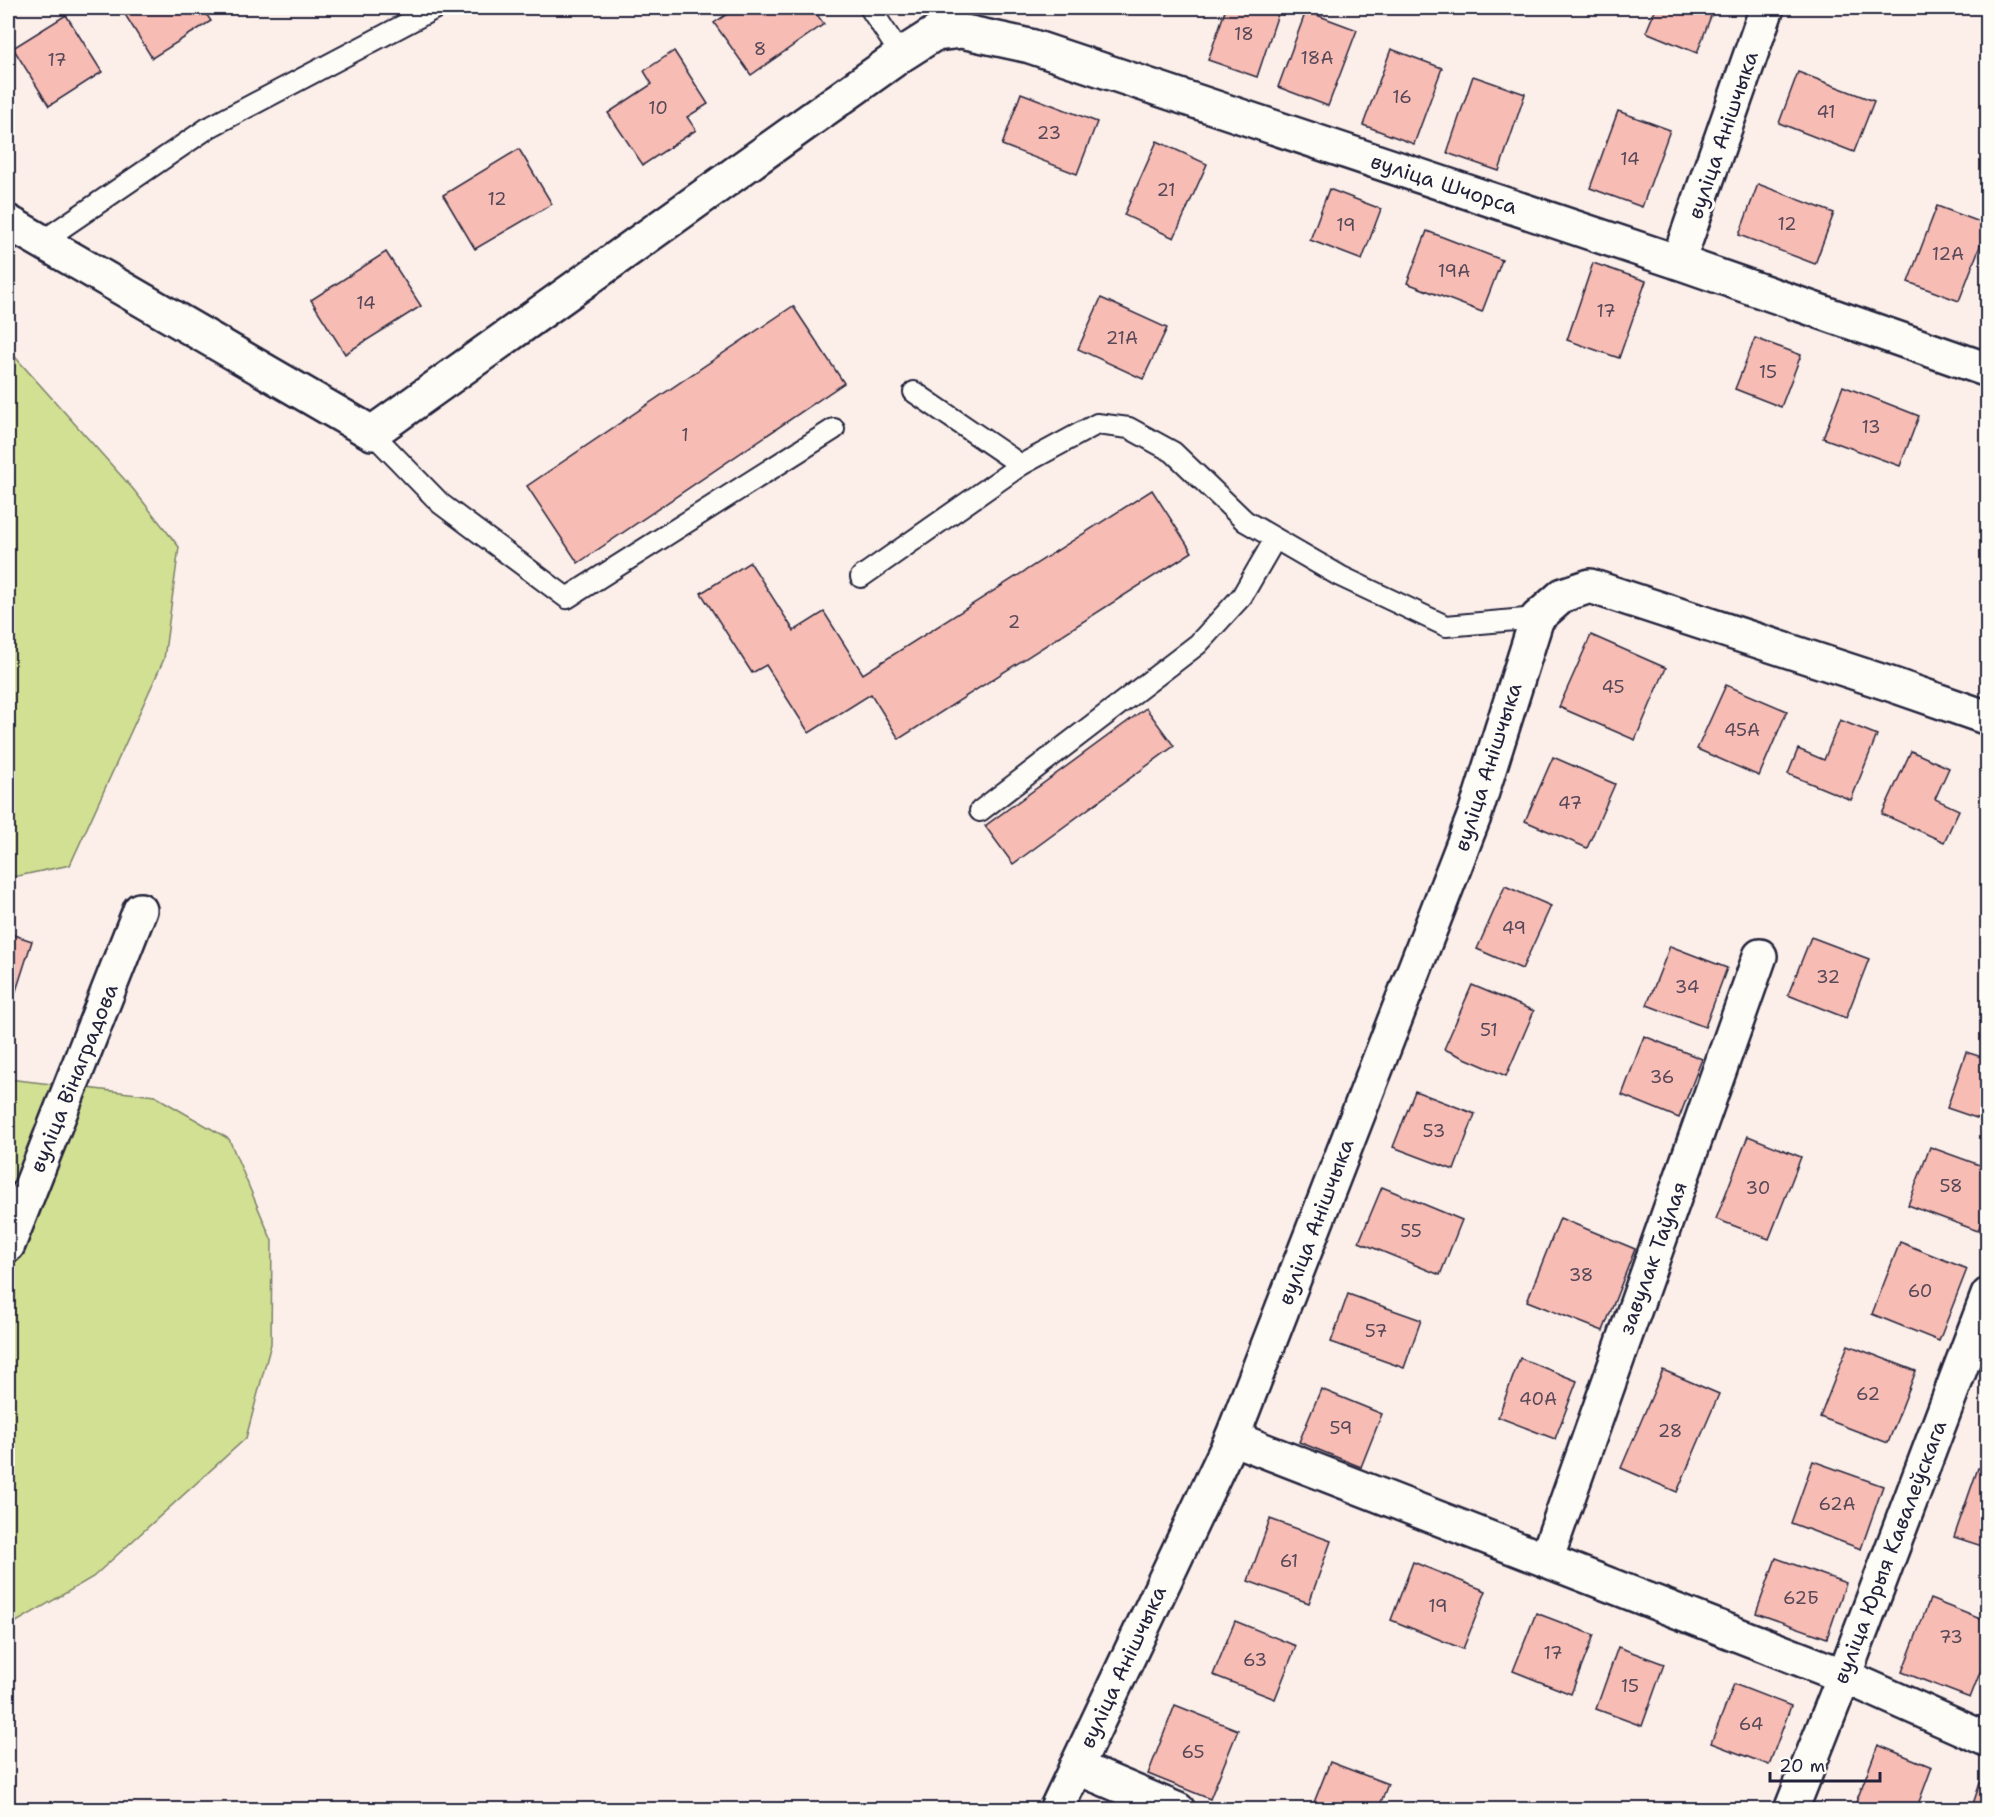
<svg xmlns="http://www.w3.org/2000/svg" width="1995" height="1817" font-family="'Shantell Sans',sans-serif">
<rect width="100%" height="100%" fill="#fcefea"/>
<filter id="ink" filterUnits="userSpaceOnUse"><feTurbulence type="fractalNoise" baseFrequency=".0167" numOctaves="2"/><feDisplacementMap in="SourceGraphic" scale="12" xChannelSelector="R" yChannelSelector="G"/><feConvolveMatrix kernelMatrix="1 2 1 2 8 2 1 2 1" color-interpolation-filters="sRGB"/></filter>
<g filter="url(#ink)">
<g fill="#d2e093" stroke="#7a8167" stroke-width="1.5">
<path d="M8 349 133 489 179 547 164 659 70 865 8 878Z"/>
<path d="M8 1079 155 1096 229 1139 272 1241 271 1344 246 1438 93 1577 8 1627Z"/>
</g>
<g fill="#f7bcb4" stroke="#22223b" stroke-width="1.5">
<path d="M121 8H202L211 21 152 58Z"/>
<path d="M736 8H812L824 24 751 75 714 23Z"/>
<path d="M1226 8H1280L1257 77 1208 60Z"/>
<path d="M1656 8H1714L1697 53 1646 32Z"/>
<path d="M1306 11 1357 30 1328 106 1278 87Z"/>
<path d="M66 15 102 72 49 106 13 48Z"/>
<path d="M1391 49 1442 68 1414 144 1363 125Z"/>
<path d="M674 51 708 104 687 117 696 130 643 165 608 113 652 84 644 71Z"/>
<path d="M1798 72 1874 101 1854 152 1779 123Z"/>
<path d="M1473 76 1525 94 1499 171 1447 153Z"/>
<path d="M1021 93 1097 122 1077 174 1002 145Z"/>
<path d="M1618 111 1670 130 1642 207 1590 188Z"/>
<path d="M1157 141 1207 164 1174 238 1124 215Z"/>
<path d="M519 149 552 204 475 249 443 195Z"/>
<path d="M1758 184 1834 213 1815 264 1739 235Z"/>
<path d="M1329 189 1381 209 1362 260 1310 240Z"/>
<path d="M1937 206 1988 225 1959 301 1908 282Z"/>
<path d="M1427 231 1502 260 1482 312 1407 283Z"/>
<path d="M386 252 421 306 345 354 311 300Z"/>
<path d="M1593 263 1646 281 1619 358 1567 340Z"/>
<path d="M1101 298 1167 328 1143 379 1078 349Z"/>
<path d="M793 306 844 383 578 563 527 486Z"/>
<path d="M1755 338 1801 355 1781 407 1735 389Z"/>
<path d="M1843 386 1919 416 1900 466 1823 438Z"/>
<path d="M1152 490 1192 552 899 739 871 694 809 733 766 665 752 673 701 593 750 562 794 631 824 612 863 674Z"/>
<path d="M1591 635 1666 668 1635 740 1559 707Z"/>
<path d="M1726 685 1787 711 1759 776 1697 749Z"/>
<path d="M1146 708 1174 746 1013 864 985 826Z"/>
<path d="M1840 720 1877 735 1851 800 1788 774 1798 749 1824 760Z"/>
<path d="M1911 751 1949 768 1935 799 1959 810 1944 842 1882 814Z"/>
<path d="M1553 757 1615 784 1587 848 1525 821Z"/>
<path d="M1505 886 1551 906 1522 969 1477 949Z"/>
<path d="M8 933 32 941 8 1016Z"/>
<path d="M1811 937 1869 959 1846 1018 1788 995Z"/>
<path d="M1670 946 1727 968 1705 1027 1647 1005Z"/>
<path d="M1472 985 1534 1011 1506 1076 1444 1049Z"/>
<path d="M1644 1036 1702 1059 1679 1118 1622 1095Z"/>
<path d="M1966 1052 1988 1059V1122L1947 1108Z"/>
<path d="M1415 1091 1475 1114 1454 1170 1393 1147Z"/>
<path d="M1748 1136 1801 1157 1769 1239 1716 1219Z"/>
<path d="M1930 1147 1988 1168V1204L1978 1231 1908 1205Z"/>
<path d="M1382 1187 1462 1220 1440 1275 1359 1242Z"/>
<path d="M1560 1218 1635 1249 1603 1331 1527 1301Z"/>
<path d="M1900 1242 1967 1269 1939 1341 1872 1314Z"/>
<path d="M1348 1294 1421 1320 1404 1368 1331 1342Z"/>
<path d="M1848 1345 1916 1371 1888 1443 1820 1417Z"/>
<path d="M1520 1358 1577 1381 1555 1439 1498 1417Z"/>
<path d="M1663 1370 1719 1394 1677 1492 1621 1468Z"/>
<path d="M1321 1389 1382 1414 1361 1467 1299 1442Z"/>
<path d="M1813 1461 1883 1486 1861 1549 1791 1523Z"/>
<path d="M1978 1468 1988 1471V1548L1954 1537Z"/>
<path d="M1270 1519 1331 1541 1309 1603 1248 1581Z"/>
<path d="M1776 1558 1846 1583 1827 1638 1756 1613Z"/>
<path d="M1413 1562 1486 1591 1463 1649 1391 1620Z"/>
<path d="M1930 1599 1988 1622V1652L1970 1698 1902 1672Z"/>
<path d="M1536 1613 1594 1635 1571 1694 1513 1671Z"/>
<path d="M1235 1621 1296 1646 1275 1699 1213 1675Z"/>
<path d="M1618 1647 1664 1664 1642 1726 1596 1709Z"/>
<path d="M1734 1684 1791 1706 1769 1765 1711 1743Z"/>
<path d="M1175 1705 1238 1730 1210 1799 1148 1774Z"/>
<path d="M1878 1745 1932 1767 1916 1810H1853Z"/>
<path d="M1330 1762 1388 1784 1378 1810H1311Z"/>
<path d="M1980 1783 1988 1785V1810H1971Z"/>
</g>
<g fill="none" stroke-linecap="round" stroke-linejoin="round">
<defs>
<g id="service">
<path d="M870 8 901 55"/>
<path d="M41 242 208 128 436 8"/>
<path d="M914 392 1021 465 1097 424 1129 428 1173 452 1245 521 1340 576 1446 626 1537 618"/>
<path d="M372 433 441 504 567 598 834 429"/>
<path d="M861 577 1021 465"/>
<path d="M980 811 1198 644 1242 596 1275 539"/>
</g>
<g id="minor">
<path d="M8 222 372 433 901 55 934 34 961 31 1030 46 1678 262 1988 370"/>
<path d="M1678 262 1767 8"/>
<path d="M8 1245 140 910"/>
<path d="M1232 1438 1844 1676 1988 1740"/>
<path d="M1546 1560 1760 956"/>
<path d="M1076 1767 1178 1810"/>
<path d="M1056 1810 1232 1438 1475 814 1537 618 1563 595 1590 586 1890 684 1988 718"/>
<path d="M1791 1810 1844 1676 1988 1295"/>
</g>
</defs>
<use href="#service" stroke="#22223b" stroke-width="24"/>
<use href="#minor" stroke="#22223b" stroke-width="38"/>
<use href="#service" stroke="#fdfcf7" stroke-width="20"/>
<use href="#minor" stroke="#fdfcf7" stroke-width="33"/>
</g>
</g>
<g text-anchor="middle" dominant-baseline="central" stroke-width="6" stroke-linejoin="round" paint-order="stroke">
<g font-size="18" fill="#574859">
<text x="1244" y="34">18</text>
<text x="760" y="49">8</text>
<text x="1317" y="58">18А</text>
<text x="57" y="60">17</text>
<text x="1402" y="97">16</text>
<text x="658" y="108">10</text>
<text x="1826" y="112">41</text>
<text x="1049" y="133">23</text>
<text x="1630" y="159">14</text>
<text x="1166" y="190">21</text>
<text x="497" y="199">12</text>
<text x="1787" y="224">12</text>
<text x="1346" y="225">19</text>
<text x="1948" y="254">12А</text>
<text x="1454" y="271">19А</text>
<text x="366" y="303">14</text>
<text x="1606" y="311">17</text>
<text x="1122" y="338">21А</text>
<text x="1768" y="372">15</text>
<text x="1871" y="427">13</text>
<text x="685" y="435">1</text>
<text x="1014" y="622">2</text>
<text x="1613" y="687">45</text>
<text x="1742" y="730">45А</text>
<text x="1570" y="803">47</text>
<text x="1514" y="928">49</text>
<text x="1828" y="977">32</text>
<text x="1687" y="987">34</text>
<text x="1489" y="1030">51</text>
<text x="1662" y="1077">36</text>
<text x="1434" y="1131">53</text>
<text x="1951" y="1186">58</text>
<text x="1758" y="1188">30</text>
<text x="1411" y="1231">55</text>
<text x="1581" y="1275">38</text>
<text x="1920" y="1291">60</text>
<text x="1376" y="1331">57</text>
<text x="1868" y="1394">62</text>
<text x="1538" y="1399">40А</text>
<text x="1341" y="1428">59</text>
<text x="1670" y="1431">28</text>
<text x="1837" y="1504">62А</text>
<text x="1289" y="1561">61</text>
<text x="1801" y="1598">62Б</text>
<text x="1438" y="1606">19</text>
<text x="1951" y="1637">73</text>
<text x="1553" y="1653">17</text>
<text x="1255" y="1660">63</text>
<text x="1630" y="1686">15</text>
<text x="1751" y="1724">64</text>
<text x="1193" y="1752">65</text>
</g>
<g font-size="21" fill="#22223b" stroke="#fdfcf7">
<text transform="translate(1723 135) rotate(-71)">вуліца Анішчыка</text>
<text transform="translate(1444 184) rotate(18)">вуліца Шчорса</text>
<text transform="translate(1488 767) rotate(-72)">вуліца Анішчыка</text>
<text transform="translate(74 1078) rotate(-68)">вуліца Вінаградова</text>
<text transform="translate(1316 1222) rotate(-69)">вуліца Анішчыка</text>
<text transform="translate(1653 1258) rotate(-70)">завулак Таўлая</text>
<text transform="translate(1890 1552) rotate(-69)">вуліца Юрыя Кавалеўскага</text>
<text transform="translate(1123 1667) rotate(-65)">вуліца Анішчыка</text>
</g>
</g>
<rect width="1995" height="1817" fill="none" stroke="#fdfcf7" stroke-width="30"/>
<rect x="15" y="15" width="1965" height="1787" fill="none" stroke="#22223b" stroke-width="2" filter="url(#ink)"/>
<path d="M1770 1772v9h110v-9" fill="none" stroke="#22223b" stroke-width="3"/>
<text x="1779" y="1772" font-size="18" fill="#22223b" stroke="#fdfcf7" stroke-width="4.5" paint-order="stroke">20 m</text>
</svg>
